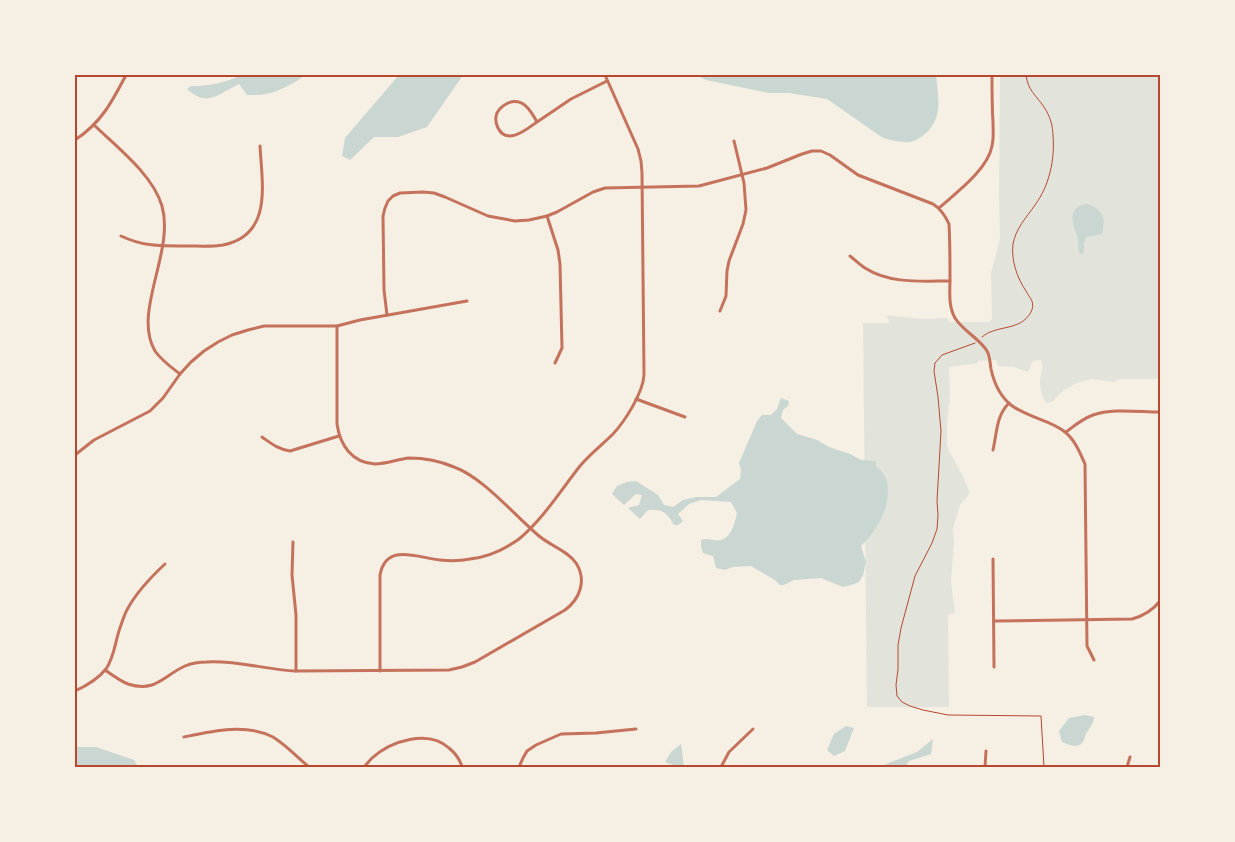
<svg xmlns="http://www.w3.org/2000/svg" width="1235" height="842" font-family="Raleway,sans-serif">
<rect width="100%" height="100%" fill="#f6efe4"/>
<path fill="#e2e4dc" d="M1000 75H1160V379H1119L1114 382 1091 379 1077 383 1064 390 1052 402 1046 403C1042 396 1040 390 1040 382 1040 373 1044 370 1041 360L1033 361 1028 372 1014 367 998 366 996 360 978 361V363L949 367 950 395 947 423V445L949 451 963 476 970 493 960 505 953 529 954 543 951 581 955 613 948 615 949 707H867L863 323H890L886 315 922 319 947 318 950 322H989L992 319 991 273 1000 239 999 193Z"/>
<g fill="#c9d6d2">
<path d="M237 75H303L300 79C281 90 271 96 247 95L239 84C218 94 208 108 187 89L191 86C206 86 220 84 235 78Z"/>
<path d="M399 75H463L427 127 398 137H374L350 160 342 156 345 138Z"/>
<path d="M696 75H936C937 85 940 106 937 115 934 127 923 139 910 142 902 143 891 140 883 138L827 99 789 93H769L706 80Z"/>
<path d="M1087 204C1103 209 1106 218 1102 234L1086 237 1084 243V253L1080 254C1077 248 1079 242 1077 235 1072 221 1067 207 1087 204Z"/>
<path d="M781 398 789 401 788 406 783 410 781 418 797 434 817 440 829 447 850 454 861 460 876 461V466C881 470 885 475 887 482 892 505 877 531 861 546L866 562 863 575 859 582 851 585 843 587 821 578 794 580 784 585H780L775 580 751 566 733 567 725 570 716 568 713 556 703 553 701 547V540C709 537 714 542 721 540 732 537 735 522 737 513L731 502 701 500 689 504 678 514 683 521 678 525H674C666 512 663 509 648 510L640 519 628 508 639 505 642 495 636 494 624 505 612 494 617 486 627 482 636 481 658 495 664 505 673 507 683 500 696 497H716L740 479 741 470 739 463 757 421 762 415H771L777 409Z"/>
<path d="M1085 715 1094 717C1094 723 1090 727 1087 732 1085 735 1085 737 1084 740 1079 750 1069 745 1062 742L1059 731 1069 718Z"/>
<path d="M846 726 854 728 845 751 834 756 827 750 834 734Z"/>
<path d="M933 739 931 754 909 761 905 767H885L886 764 917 752Z"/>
<path d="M681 744 684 767H678L665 762 671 752Z"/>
<path d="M75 747H96L134 760 138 767H75Z"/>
</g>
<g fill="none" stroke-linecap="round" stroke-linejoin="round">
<g stroke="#b5482f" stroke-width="1">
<path d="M982 337C997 324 1020 332 1031 312 1033 308 1033 305 1032 301 1030 297 1028 295 1026 291 1017 278 1011 260 1013 244 1016 228 1026 218 1035 205 1049 186 1055 160 1053 136 1053 126 1050 116 1044 107 1036 95 1028 91 1026 75"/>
<path d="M975 343 942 355 935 363 934 371 938 397 941 431 937 501 938 515 937 529 932 543 915 576 901 628 898 645V669L896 685 897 696 902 702 910 706 923 710 948 715 1041 716 1044 767"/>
</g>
<g stroke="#c5725c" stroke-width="3">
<path d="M537 122C527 129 507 146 498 128 496 124 495 118 497 113 499 109 504 105 508 103 523 97 531 111 537 122L571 99 607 81"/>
<path d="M94 125C117 147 153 175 162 206 175 252 132 312 155 351 162 361 171 367 180 374"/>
<path d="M75 140C101 123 112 102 126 75"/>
<path d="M939 208C957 192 988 169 992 146 994 138 993 130 993 122 992 107 992 91 992 75"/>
<path d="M547 216 558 250 560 264 562 348 555 363"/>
<path d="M121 236C144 247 163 246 188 246 199 246 211 247 223 245 273 235 262 184 260 146"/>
<path d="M850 256C855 260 860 265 865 268 890 284 921 281 950 281"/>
<path d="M720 311 726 296 727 271 729 261 743 224 746 210 744 183 734 141"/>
<path d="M387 315 384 290 383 216 385 208 388 201 393 196 400 193 423 192 434 193 445 197 488 216 515 221 529 220 547 216 557 212 593 192 605 188 699 186 767 168 802 154 812 151H821L830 155 858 175 933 204C941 209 945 215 949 224 950 242 950 259 950 277 950 291 948 306 955 318 963 331 979 338 987 351 990 356 990 363 991 369 994 383 1000 396 1011 405 1028 418 1051 420 1065 432 1075 440 1080 453 1085 464L1087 646 1094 660"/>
<path d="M636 399 685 417"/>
<path d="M1066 432C1074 426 1082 419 1093 415 1112 408 1139 412 1160 412"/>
<path d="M262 437C272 444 278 449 290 451L339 436"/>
<path d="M993 450C997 433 996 416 1009 403"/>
<path d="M75 455 94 440 150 411 163 398 180 374 191 362 204 351 218 342 232 335 248 330 264 326H337L360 320 467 301"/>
<path d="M293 542 292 575 296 615V671"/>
<path d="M993 559 994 667"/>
<path d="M994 621 1132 619C1143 616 1153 610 1160 601"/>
<path d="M105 670C112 675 120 681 128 684 155 693 163 676 185 666 192 663 200 662 207 662 237 660 266 670 296 671L449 670 462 667 475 662 565 610C580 599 587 580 576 563 568 551 551 546 539 536 514 515 484 478 454 467 440 461 425 458 409 458 398 459 387 464 375 464 352 463 340 445 337 424V326"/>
<path d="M380 671V575C386 542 418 558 440 560 450 561 460 561 470 559 487 557 505 549 519 539 543 519 561 490 580 466 590 454 602 445 613 434 625 421 643 393 644 375L642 173 641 161 638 149 605 75"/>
<path d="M75 691C86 686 98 679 106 669 115 656 115 640 121 625 123 619 125 613 128 608 138 590 151 577 165 564"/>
<path d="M184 737C212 731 246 723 273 737 286 745 297 757 309 767"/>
<path d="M364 767C367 764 369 761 372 758 391 741 428 729 449 748 455 753 460 759 462 767"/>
<path d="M519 767 523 758 527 751 536 745 561 734 596 733 636 729"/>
<path d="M721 767 729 752 753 729"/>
<path d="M985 767 986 751"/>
<path d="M1127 767 1130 757"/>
</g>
</g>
<rect width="1235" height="842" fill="none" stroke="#f6efe4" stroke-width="152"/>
<rect x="76" y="76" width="1083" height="690" fill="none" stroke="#b5482f" stroke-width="2"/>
</svg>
